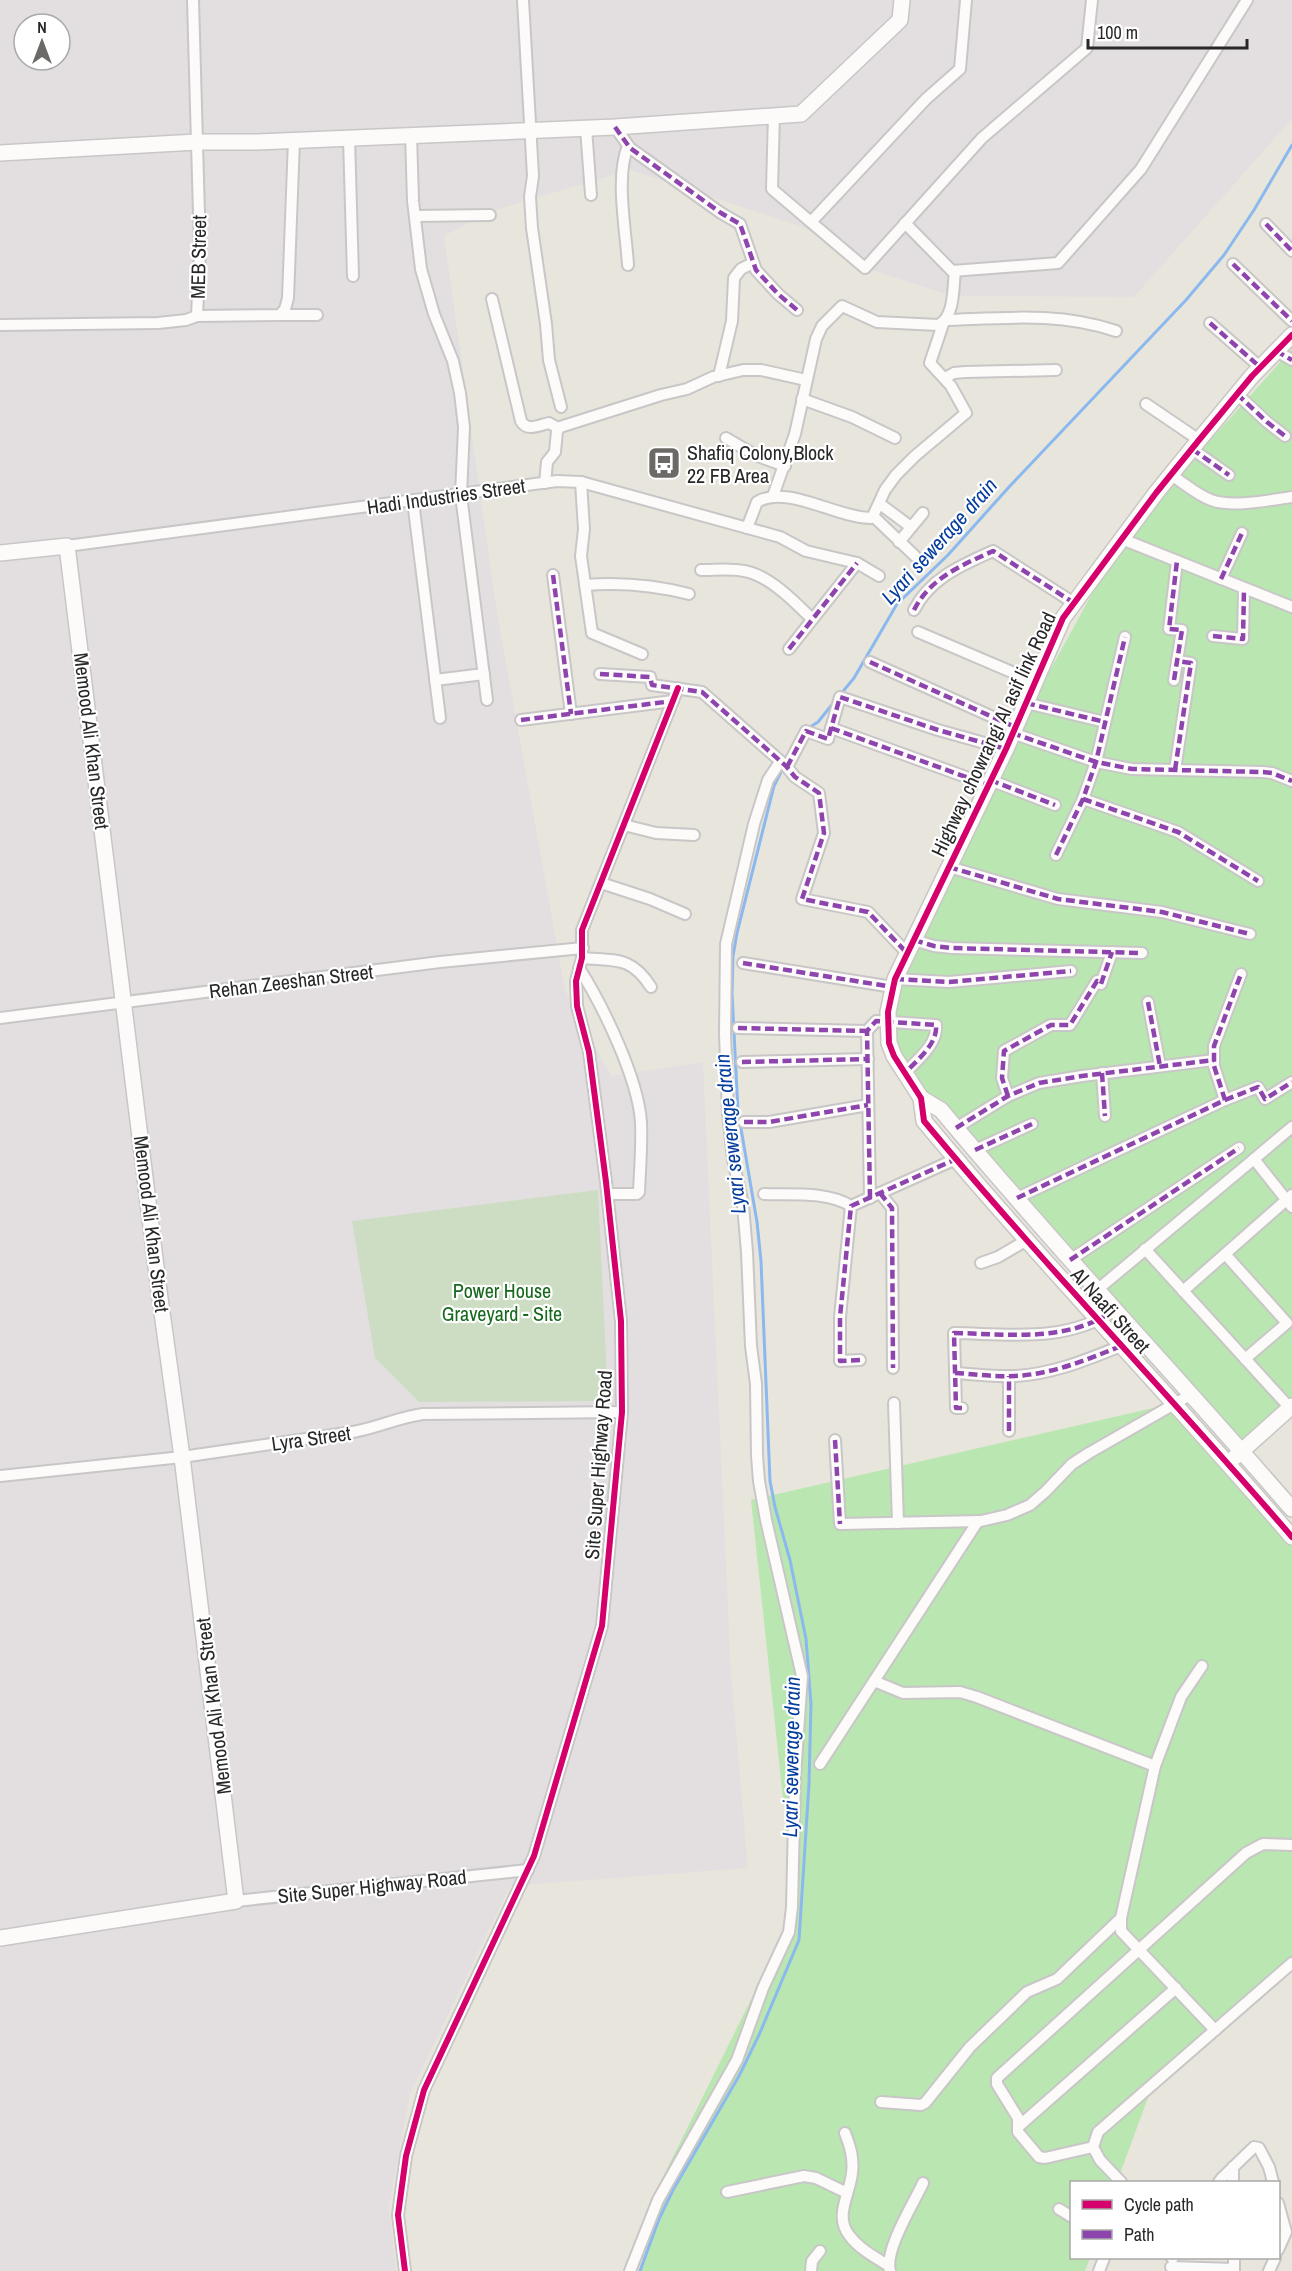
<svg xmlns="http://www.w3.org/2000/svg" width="1292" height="2271" font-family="'Archivo Narrow',sans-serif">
<rect width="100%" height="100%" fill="#e8e6dc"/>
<path fill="#e3dfe0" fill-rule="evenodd" d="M0 0H1292V119L1134 297 952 296 865 268 803 227 630 170 492 211 444 236 496 606 565 990 611 1076 703 1062 731 1673 748 1868 510 1886 410 2094 389 2206 396 2271H0ZM24 24H60V60H24Z"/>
<g fill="#bae6b2">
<path d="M1292 349V1406L1241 1451 905 1073 876 1021 990 780 1122 539Z"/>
<path d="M1175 1403 1292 1538V1963L1153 2084 1117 2182H1072V2258H1090L1085 2271H640L655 2193 795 1911 751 1500Z"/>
</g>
<path fill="#ccddc3" d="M598 1190 608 1401 419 1402 375 1358 352 1221Z"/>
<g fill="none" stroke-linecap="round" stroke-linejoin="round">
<g stroke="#8bb8ee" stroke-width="3">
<path d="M840 695 854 678 897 604 948 555 1009 487 1186 300 1224 255 1254 210 1292 145"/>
<path d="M807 729 818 722 834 702"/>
<path d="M640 2271 659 2219 673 2190 739 2076 759 2035 799 1940 809 1784 811 1704 806 1639 790 1560 775 1507 770 1481 761 1261 757 1222 738 1111 732 993 733 956 737 933 774 786 783 768"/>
</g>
<defs>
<g id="street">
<path d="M523 0 533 176 530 197 532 228 546 324 549 360 561 407"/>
<path d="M774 115 772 189 865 268 982 138 1087 48 1092 0"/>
<path d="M615 127 630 148 721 213 740 224 756 270 778 294 797 310"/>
<path d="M586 128 591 195"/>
<path d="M411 134 413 201 421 269 434 314 453 361 460 393 464 427 461 495 487 700"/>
<path d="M349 138 353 276"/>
<path d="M415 216 490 215"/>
<path d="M811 222 926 99 960 69 966 0"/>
<path d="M905 223 952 271 1058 263 1141 169 1247 0"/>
<path d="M1266 224 1292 251"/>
<path d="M1233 264 1292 321"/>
<path d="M628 265C626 231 615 176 628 146"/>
<path d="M492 299 521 421C527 432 539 425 549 423L558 428"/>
<path d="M280 315H317"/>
<path d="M197 316 280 315 285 309 288 298 294 140"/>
<path d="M946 320C1006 318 1059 312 1116 331"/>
<path d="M1210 323 1260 367"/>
<path d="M0 325 158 323 186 320 197 316 200 250 193 0"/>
<path d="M1276 351 1292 360"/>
<path d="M719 376 732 321 734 278 741 269 753 263"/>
<path d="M945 378 954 373 965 372 1056 370"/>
<path d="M1237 394 1267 422 1285 436"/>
<path d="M802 399 852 417 895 438"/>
<path d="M1146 404 1199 440"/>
<path d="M726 438 755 455 785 466"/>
<path d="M1192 449 1229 475"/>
<path d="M1171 475C1184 483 1197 495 1211 500 1232 508 1270 500 1292 497"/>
<path d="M581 482 584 529 581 556 592 633 642 654"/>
<path d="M545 483 547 462 555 452 557 431 560 427 661 395 687 389 713 377 743 370H761L806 380"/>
<path d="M773 496 795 434 816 339 822 326 842 306 877 322 938 325C955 318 953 286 955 271"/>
<path d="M413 501 440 718"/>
<path d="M880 504 911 527"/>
<path d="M873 516 915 556"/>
<path d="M747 528 757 502C787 484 834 517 870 518L873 516 885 490 896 475 915 456 966 413 951 386 930 363 943 324"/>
<path d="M1122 539 1292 607"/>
<path d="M899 542 923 513"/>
<path d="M67 546 557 481 581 482 780 537 806 551 857 563 879 576"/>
<path d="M701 570C715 570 730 568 744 571 769 575 795 602 812 619"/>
<path d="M553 575 571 714"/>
<path d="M1221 579 1242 533"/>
<path d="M585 585C622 582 654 585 689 594"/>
<path d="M914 610C930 578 962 565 993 551L1074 603"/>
<path d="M918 632 1035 682"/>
<path d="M1213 636 1243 639 1244 589"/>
<path d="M789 649 857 563"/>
<path d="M870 662 1015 727"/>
<path d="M600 674 650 677 652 685 702 692 786 766 795 777 819 793 824 833 802 899 868 912 907 953"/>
<path d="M435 680 484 674"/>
<path d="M1174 680 1182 630 1169 629 1177 561"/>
<path d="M1026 703 1105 722"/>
<path d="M521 720 673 701"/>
<path d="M831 728 988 785"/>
<path d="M1012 733 1096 762 1132 769 1263 772 1272 773 1292 781"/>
<path d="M787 767 806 731 828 739 840 697 938 730 1006 749"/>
<path d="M1175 770 1191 663 1177 661"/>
<path d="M990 780 1055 805"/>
<path d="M1083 799 1178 832 1258 881"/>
<path d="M624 825 656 833 694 835"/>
<path d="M1056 855 1083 799 1096 762 1125 637"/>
<path d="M949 867 1058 899 1162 912 1250 934"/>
<path d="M601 883 650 899 685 914"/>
<path d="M914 940 934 946 952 948 1142 953"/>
<path d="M582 958C616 961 631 956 651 987"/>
<path d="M743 963 893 987"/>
<path d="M579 968C603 1006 638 1078 641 1122 642 1145 640 1169 639 1192L637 1194H608"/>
<path d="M895 979 949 982 1071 971"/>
<path d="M1148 1002 1160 1066"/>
<path d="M0 1018 440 962 583 948"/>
<path d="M738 1028 867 1031"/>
<path d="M742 1062 868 1059"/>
<path d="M1102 1073 1105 1116"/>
<path d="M1008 1096 1002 1078 1004 1051 1051 1025H1070L1097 981 1101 984 1112 952"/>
<path d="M1225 1100 1258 1087 1265 1099 1292 1082"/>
<path d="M744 1122H769L868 1105"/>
<path d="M1292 1127 1254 1159 1292 1207"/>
<path d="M956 1128 1008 1096 1039 1083 1082 1076 1214 1060"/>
<path d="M975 1150 1032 1124"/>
<path d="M880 1193 892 1208 893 1368"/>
<path d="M764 1194C791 1195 827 1191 851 1206"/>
<path d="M870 1198 867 1031 876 1021 936 1025C938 1044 917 1060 905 1073"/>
<path d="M1017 1198 1225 1100 1214 1066V1046L1241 974"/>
<path d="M1145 1249 1290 1408"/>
<path d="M1225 1254 1287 1323 1245 1359"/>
<path d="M1070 1260 1239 1148"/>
<path d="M981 1263 998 1257 1027 1240"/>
<path d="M1097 1290 1254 1159"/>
<path d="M1183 1291 1292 1195"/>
<path d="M860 1360 840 1361V1317L851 1206 956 1159"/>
<path d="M955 1373C975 1374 995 1377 1015 1376 1053 1374 1086 1360 1121 1346"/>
<path d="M894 1403 898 1523"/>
<path d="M962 1408H956L954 1333C1011 1334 1066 1343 1115 1310"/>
<path d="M1009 1431V1376"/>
<path d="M835 1440 840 1524 981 1521 1007 1515 1030 1505 1045 1492 1072 1464 1089 1453 1190 1395"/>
<path d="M0 1476 182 1457 353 1432C377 1428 399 1417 423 1414L622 1412"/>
<path d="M1202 1666 1181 1697 1155 1766 1121 1918V1931L1215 2030"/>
<path d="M874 1681 903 1693 960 1692 977 1697 1155 1766"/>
<path d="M820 1764 978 1521"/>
<path d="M236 1901 528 1870"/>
<path d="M881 2102 921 2105 925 2103 970 2047 1027 1992 1057 1979 1121 1918"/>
<path d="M1018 2127 1176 1988"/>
<path d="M845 2133C850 2146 854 2158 852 2173 850 2194 834 2216 849 2235 859 2249 875 2257 889 2266"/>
<path d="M1093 2147 1045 2158 1039 2157 1018 2132V2118L997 2084V2078L1246 1853 1263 1844 1292 1845"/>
<path d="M1233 2167V2182"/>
<path d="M1121 2182 1100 2160 1093 2147 1098 2132 1292 1963"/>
<path d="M1219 2182 1222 2178 1254 2147 1259 2148 1269 2167 1273 2182"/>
<path d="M727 2192 804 2176 816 2178 847 2193"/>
<path d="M1278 2203 1286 2232 1278 2250"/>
<path d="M1059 2209 1072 2217"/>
<path d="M1172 2258H1173"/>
<path d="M1234 2258V2271"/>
<path d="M1171 2267 1234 2269"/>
<path d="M405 2271 398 2215 406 2156 424 2090 534 1856 602 1626 622 1412 621 1321 606 1182 589 1052 577 1006 576 981 582 958V930L678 688"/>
<path d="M630 2271 658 2200 737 2060 763 1988 789 1932 792 1907 795 1776 802 1676 766 1520 759 1481 757 1456 756 1384 751 1346 747 1252 743 1205 733 1160 728 1113 725 1034 726 944 754 824 768 780 780 762"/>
<path d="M811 2271 812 2261 820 2251"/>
<path d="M890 2271C884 2250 914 2203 923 2183"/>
<path d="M1099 2271 1104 2258"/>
<path d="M1269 2271 1275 2258"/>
</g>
<g id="secondary">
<path d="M0 153 197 142H257L615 127 801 114 900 20 902 0"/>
<path d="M1292 335 1252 376 1199 440 1156 493 1063 618 1006 749 895 979 888 1012 889 1043 894 1056 921 1098 924 1121C1042 1263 1171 1396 1292 1537"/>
<path d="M0 553 67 546 159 1291 182 1457 236 1901 0 1938"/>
<path d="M921 1098 941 1110C1054 1246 1176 1375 1292 1509"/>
<path d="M1235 1457 1292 1406"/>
</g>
</defs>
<use href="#street" stroke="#c8c6c6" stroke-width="14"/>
<use href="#secondary" stroke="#c8c6c6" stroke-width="18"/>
<use href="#street" stroke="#fcfbfa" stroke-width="10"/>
<use href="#secondary" stroke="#fcfbfa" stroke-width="15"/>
<g stroke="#8e44ad" stroke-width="4.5" stroke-dasharray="9 4.5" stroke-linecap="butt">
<path d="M615 127 630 148 721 213 740 224 756 270 778 294 797 310"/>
<path d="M1266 224 1292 251"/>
<path d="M1233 264 1292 321"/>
<path d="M1210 323 1260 367"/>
<path d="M1276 351 1292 360"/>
<path d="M1237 394 1267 422 1285 436"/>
<path d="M1192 449 1229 475"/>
<path d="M553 575 571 714"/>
<path d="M1221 579 1242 533"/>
<path d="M914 610C930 578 962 565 993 551L1074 603"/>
<path d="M1213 636 1243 639 1244 589"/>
<path d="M789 649 857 563"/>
<path d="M870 662 1015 727"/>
<path d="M600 674 650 677 652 685 702 692 786 766 795 777 819 793 824 833 802 899 868 912 907 953"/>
<path d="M1174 680 1182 630 1169 629 1177 561"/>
<path d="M1026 703 1105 722"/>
<path d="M521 720 673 701"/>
<path d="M831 728 988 785"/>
<path d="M1012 733 1096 762 1132 769 1263 772 1272 773 1292 781"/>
<path d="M787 767 806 731 828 739 840 697 938 730 1006 749"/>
<path d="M1175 770 1191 663 1177 661"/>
<path d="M990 780 1055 805"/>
<path d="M1083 799 1178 832 1258 881"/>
<path d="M1056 855 1083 799 1096 762 1125 637"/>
<path d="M949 867 1058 899 1162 912 1250 934"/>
<path d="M914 940 934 946 952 948 1142 953"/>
<path d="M743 963 893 987"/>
<path d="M895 979 949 982 1071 971"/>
<path d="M1148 1002 1160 1066"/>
<path d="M738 1028 867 1031"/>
<path d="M742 1062 868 1059"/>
<path d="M1102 1073 1105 1116"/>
<path d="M1008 1096 1002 1078 1004 1051 1051 1025H1070L1097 981 1101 984 1112 952"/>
<path d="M1225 1100 1258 1087 1265 1099 1292 1082"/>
<path d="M744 1122H769L868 1105"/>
<path d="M956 1128 1008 1096 1039 1083 1082 1076 1214 1060"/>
<path d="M975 1150 1032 1124"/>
<path d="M880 1193 892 1208 893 1368"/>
<path d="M870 1198 867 1031 876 1021 936 1025C938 1044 917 1060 905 1073"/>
<path d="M1017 1198 1225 1100 1214 1066V1046L1241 974"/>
<path d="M1070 1260 1239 1148"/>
<path d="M860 1360 840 1361V1317L851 1206 956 1159"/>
<path d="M955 1373C975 1374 995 1377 1015 1376 1053 1374 1086 1360 1121 1346"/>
<path d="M962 1408H956L954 1333C1011 1334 1066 1343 1115 1310"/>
<path d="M1009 1431V1376"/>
<path d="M835 1440 840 1524"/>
</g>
<defs>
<g id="cycleway">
<path d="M1292 335 1252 376 1199 440 1156 493 1063 618 1006 749 895 979 888 1012 889 1043 894 1056 921 1098 924 1121C1042 1263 1171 1396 1292 1537"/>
<path d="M405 2271 398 2215 406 2156 424 2090 534 1856 602 1626 622 1412 621 1321 606 1182 589 1052 577 1006 576 981 582 958V930L678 688"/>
</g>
</defs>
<use href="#cycleway" stroke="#fff" stroke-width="10"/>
<use href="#cycleway" stroke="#d6006c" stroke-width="6"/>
</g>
<defs>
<symbol id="bus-square" viewBox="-11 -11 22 22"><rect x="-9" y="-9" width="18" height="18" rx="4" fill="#6b6a67" stroke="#fff"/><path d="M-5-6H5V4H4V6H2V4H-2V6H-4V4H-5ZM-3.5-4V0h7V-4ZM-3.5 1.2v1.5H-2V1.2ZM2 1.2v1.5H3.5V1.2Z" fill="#fff"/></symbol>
</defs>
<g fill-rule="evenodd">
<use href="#bus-square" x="645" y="444" width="38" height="38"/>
</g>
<g text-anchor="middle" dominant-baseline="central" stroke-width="4.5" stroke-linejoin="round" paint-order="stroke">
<g font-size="20" fill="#282828" stroke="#fff">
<text transform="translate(198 257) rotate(-89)">MEB Street</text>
<text transform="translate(446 496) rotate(-8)">Hadi Industries Street</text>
<text transform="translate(993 734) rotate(-65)">Highway chowrangi Al asif link Road</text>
<text transform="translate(92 741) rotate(83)">Memood Ali Khan Street</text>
<text transform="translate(291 981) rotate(-7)">Rehan Zeeshan Street</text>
<text transform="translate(152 1224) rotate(83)">Memood Ali Khan Street</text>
<text transform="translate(1111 1310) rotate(48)">Al Naafi Street</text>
<text transform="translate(311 1438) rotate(-8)">Lyra Street</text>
<text transform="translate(598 1465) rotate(-86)">Site Super Highway Road</text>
<text transform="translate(213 1706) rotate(-97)">Memood Ali Khan Street</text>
<text transform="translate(372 1886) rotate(-6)">Site Super Highway Road</text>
</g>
<g font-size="20" fill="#282828" stroke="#fff" text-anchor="start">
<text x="687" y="452">Shafiq Colony,Block<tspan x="687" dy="23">22 FB Area</tspan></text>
</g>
<g font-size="20" fill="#15681c" stroke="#fff">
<text x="502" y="1290">Power House<tspan x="502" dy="23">Graveyard - Site</tspan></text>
</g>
<g font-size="21" font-style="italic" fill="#053d9e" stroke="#fff">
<text transform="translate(939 541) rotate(-48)">Lyari sewerage drain</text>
<text transform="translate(730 1134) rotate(-96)">Lyari sewerage drain</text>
<text transform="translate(791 1757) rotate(-89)">Lyari sewerage drain</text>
</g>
</g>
<rect x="1070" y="2181" width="210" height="78" fill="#ffffff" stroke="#a9a9a9" stroke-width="1.5"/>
<rect x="1082" y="2200" width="30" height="9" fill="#d6006c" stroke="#a9a9a9" stroke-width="1.5"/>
<text x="1124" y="2211" font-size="18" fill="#282828">Cycle path</text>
<rect x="1082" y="2230" width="30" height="9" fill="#8e44ad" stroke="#a9a9a9" stroke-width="1.5"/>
<text x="1124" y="2241" font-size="18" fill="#282828">Path</text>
<g transform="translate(42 42)"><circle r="28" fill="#ffffff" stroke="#a9a9a9" stroke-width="1.5"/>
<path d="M0-4.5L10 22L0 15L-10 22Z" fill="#6b6a67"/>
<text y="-9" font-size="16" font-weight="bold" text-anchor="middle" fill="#282828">N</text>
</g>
<path d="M1088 39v9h159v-9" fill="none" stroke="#282828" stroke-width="3"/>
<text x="1097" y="39" font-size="18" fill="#282828" stroke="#ffffff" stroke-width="4.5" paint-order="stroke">100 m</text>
</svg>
